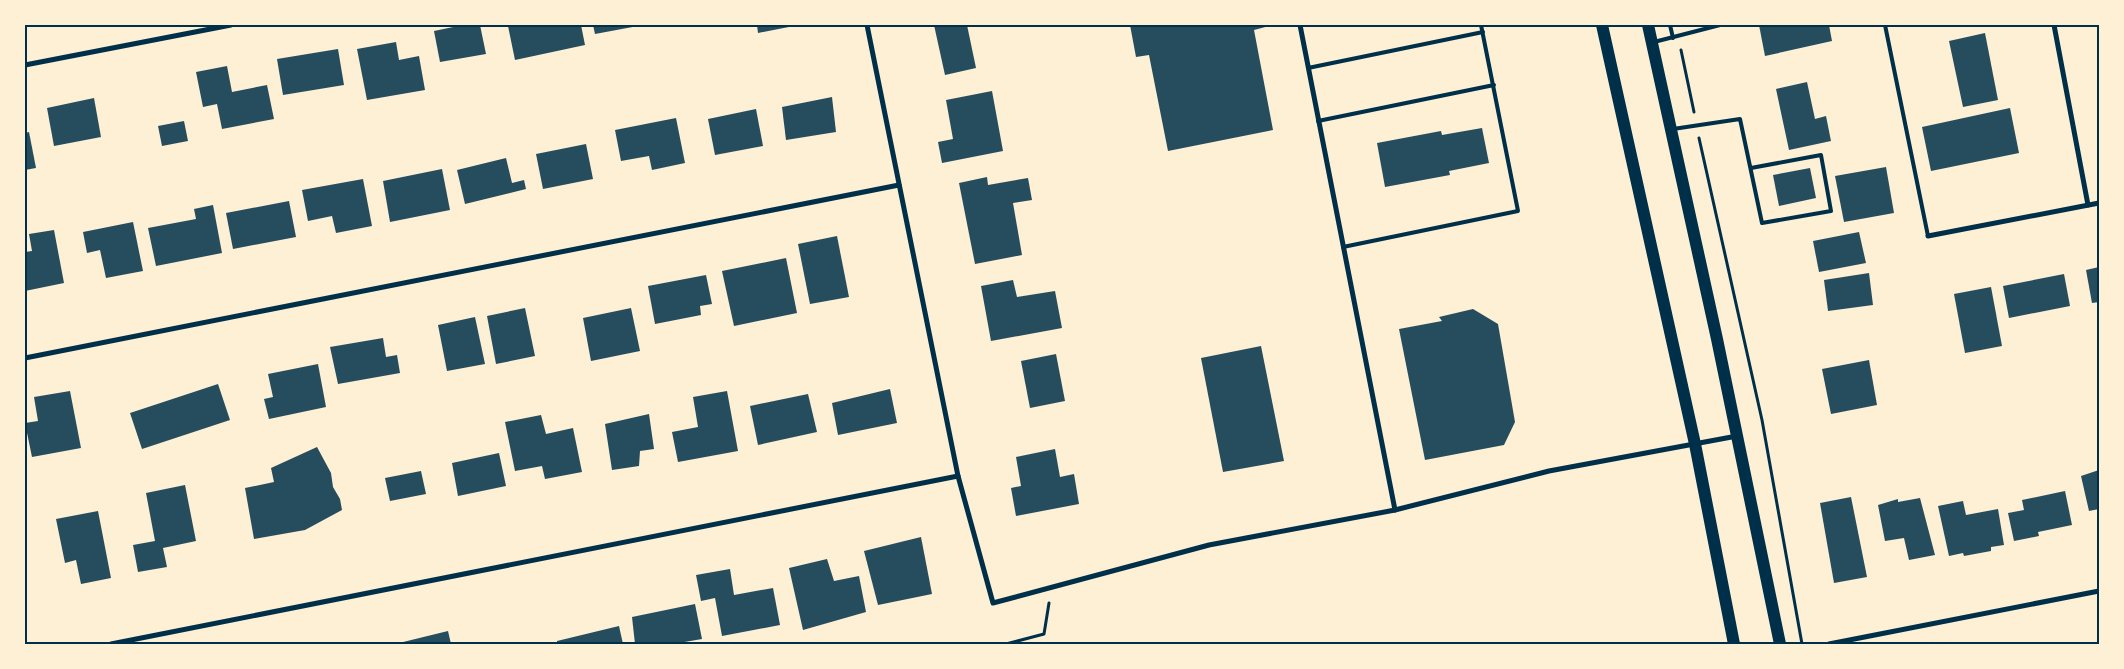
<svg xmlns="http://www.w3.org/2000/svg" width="2124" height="669" font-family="'DM Sans',sans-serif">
<rect width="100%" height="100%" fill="#fdf0d5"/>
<g fill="#264d5e">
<path d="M463 25H480L486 54 440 62 434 31Z"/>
<path d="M514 25H581L585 45 515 60 508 26Z"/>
<path d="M593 25H637L638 26 595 34Z"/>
<path d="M757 25H793L794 26 758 33Z"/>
<path d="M934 25H967L976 68 945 75Z"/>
<path d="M1130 25H1273L1254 30 1273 130 1168 151 1149 55 1136 57Z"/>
<path d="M1759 25H1829L1832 41 1765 56Z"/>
<path d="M1985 33 1998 100 1963 107 1949 41Z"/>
<path d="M396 42 399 60 419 56 425 90 367 100 357 49Z"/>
<path d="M338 49 344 85 283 95 277 59Z"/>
<path d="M227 66 232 92 267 85 274 119 222 129 217 104 203 107 196 72Z"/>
<path d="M1807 82 1815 119 1826 116 1831 141 1789 150 1776 89Z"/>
<path d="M992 91 1003 151 942 163 938 142 953 139 946 100Z"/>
<path d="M832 97 836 132 786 140 782 107Z"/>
<path d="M94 98 101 137 54 146 47 108Z"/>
<path d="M2010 108 2019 153 1931 171 1922 127Z"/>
<path d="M756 109 763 146 715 155 708 119Z"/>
<path d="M676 118 685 163 652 170 649 156 621 161 615 130Z"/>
<path d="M184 121 188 141 162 146 158 126Z"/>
<path d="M1482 128 1489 163 1449 171 1450 175 1385 187 1377 143 1441 131 1442 135Z"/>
<path d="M29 132 36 168 25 170V133Z"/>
<path d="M586 144 593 179 543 189 536 154Z"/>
<path d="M506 158 512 183 524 180 526 189 465 204 457 170Z"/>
<path d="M1886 167 1894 213 1844 222 1835 176Z"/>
<path d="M1810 168 1816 198 1779 206 1773 175Z"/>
<path d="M442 169 450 210 390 222 383 181Z"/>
<path d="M987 177 988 185 1028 178 1032 200 1013 203 1022 255 975 264 959 183Z"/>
<path d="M363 179 372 226 336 233 332 216 308 221 302 190Z"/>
<path d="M289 201 296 237 233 249 226 213Z"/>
<path d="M213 205 222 253 156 266 148 228 196 219 194 209Z"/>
<path d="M133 222 143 271 106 278 100 250 87 253 83 232Z"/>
<path d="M54 230 64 283 25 291V252L32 251 29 234Z"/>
<path d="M1859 232 1866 263 1819 272 1813 241Z"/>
<path d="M837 236 849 297 810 304 798 244Z"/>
<path d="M786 258 797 313 734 326 722 271Z"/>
<path d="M2099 267V302L2092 303 2086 270Z"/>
<path d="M1869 273 1873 305 1828 311 1824 280Z"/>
<path d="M2064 274 2070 306 2009 318 2003 286Z"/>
<path d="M706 275 712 304 700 306 701 315 655 324 648 286Z"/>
<path d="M1013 280 1017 297 1055 291 1062 328 991 341 981 286Z"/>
<path d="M1991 287 2002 346 1965 353 1954 294Z"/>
<path d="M525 308 535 356 496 364 487 316Z"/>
<path d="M631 308 640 351 591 361 583 318Z"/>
<path d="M1473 309 1498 324 1515 422 1504 445 1425 460 1399 329 1442 321 1439 317Z"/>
<path d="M475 317 485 364 447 371 438 325Z"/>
<path d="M383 338 386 357 397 355 400 373 338 384 330 347Z"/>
<path d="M1261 346 1284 461 1223 472 1201 358Z"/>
<path d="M1056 354 1065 401 1030 408 1021 361Z"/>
<path d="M1869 360 1877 405 1831 414 1822 369Z"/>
<path d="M318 364 326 407 269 419 264 399 273 397 268 374Z"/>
<path d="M218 384 230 420 142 449 130 413Z"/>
<path d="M890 389 897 423 838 435 832 403Z"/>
<path d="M70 391 81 448 32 457 25 423 38 421 34 397Z"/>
<path d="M727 391 738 451 678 462 672 432 698 427 693 397Z"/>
<path d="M808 394 817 432 758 445 750 406Z"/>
<path d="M649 414 654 449 640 451 639 466 612 470 605 424Z"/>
<path d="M541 415 546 434 573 428 582 472 545 479 542 466 515 471 505 422Z"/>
<path d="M317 447 331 473 333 487 340 499 342 510 305 530 254 539 245 488 274 482 271 468Z"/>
<path d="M1055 449 1060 477 1074 474 1079 504 1016 516 1011 488 1021 486 1016 457Z"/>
<path d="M499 453 506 486 458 496 452 463Z"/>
<path d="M2099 470V509L2089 511 2081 476Z"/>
<path d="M421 471 426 494 390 501 385 478Z"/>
<path d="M185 485 196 541 163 548 167 567 138 572 133 545 155 541 146 493Z"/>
<path d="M2065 491 2072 525 2038 532 2039 536 2014 541 2008 513 2024 510 2022 500Z"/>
<path d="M1851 497 1867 577 1834 583 1820 503Z"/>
<path d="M1920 498 1935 555 1909 560 1904 538 1885 541 1878 505 1898 499V502Z"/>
<path d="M1963 501 1966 515 1998 509 2004 545 1991 547V551L1964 556 1963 553 1949 556 1938 506Z"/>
<path d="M98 511 111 578 81 584 76 560 65 563 56 519Z"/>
<path d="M921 537 932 594 878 605 864 551Z"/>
<path d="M827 559 834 581 859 576 866 612 803 630 789 568Z"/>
<path d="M730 569 734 595 773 588 780 625 722 636 715 598 701 601 696 575Z"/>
<path d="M695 604 702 639 673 644H635L632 617Z"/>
<path d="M619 626 623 644H557V641Z"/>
<path d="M448 631 451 644H399V643Z"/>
</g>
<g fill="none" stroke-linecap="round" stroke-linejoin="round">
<g stroke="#003049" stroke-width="3">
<path d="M1681 50 1694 112"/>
<path d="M1699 138 1762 420 1802 644"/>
<path d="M1006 644 1044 634 1049 603"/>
</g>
<g stroke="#003049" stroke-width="4">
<path d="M1670 25 1673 38"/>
<path d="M1885 25 1928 236"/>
<path d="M1654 42 1720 25"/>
<path d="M1308 68 1483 32"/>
<path d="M1318 121 1494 85"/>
<path d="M1673 129 1740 119 1762 223 1831 211 1821 155 1751 168"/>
<path d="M1343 247 1518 211 1481 25"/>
</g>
<g stroke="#003049" stroke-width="5">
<path d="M867 25 958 476 993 603 1209 545 1395 510 1549 471 1737 436"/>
<path d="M1300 25 1395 510"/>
<path d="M2054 25 2088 205"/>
<path d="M25 65 231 25"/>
<path d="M1928 236 2099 203"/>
<path d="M25 358 899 185"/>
<path d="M111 644 958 476"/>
<path d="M1829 644 2099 591"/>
</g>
<g stroke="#003049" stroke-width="12">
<path d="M1602 25 1695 444 1734 644"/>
<path d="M1648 25 1717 339 1780 644"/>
</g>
</g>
<rect width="2124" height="669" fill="none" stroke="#fdf0d5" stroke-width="52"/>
<rect x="26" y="26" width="2072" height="617" fill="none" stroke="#003049" stroke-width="2"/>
</svg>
